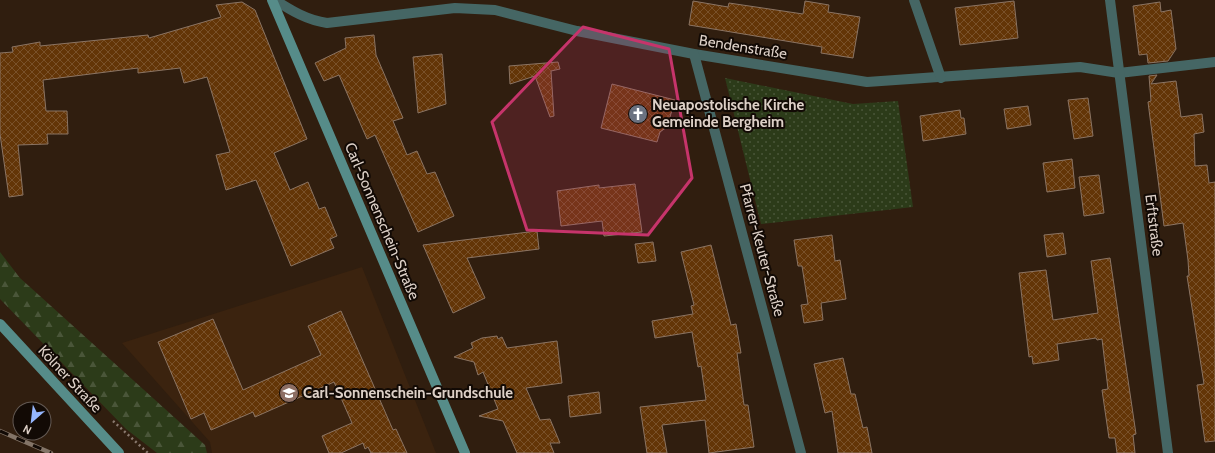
<svg xmlns="http://www.w3.org/2000/svg" width="1215" height="453" font-family="Cabin,sans-serif">
<defs>
<pattern id="grass-dots" width="8" height="8" patternUnits="userSpaceOnUse"><rect width="8" height="8" fill="#2c3b19"/><path d="M2 2h.1M6 6h.1" fill="none" stroke="#4a5639" stroke-width="1.8" stroke-linecap="round"/></pattern>
<pattern id="forest-firs" width="22" height="20" patternUnits="userSpaceOnUse"><rect width="22" height="20" fill="#2c3b19"/><path d="M5 1l3.5 6h-7zM16 11l3.5 6h-7z" fill="#4a5639"/></pattern>
<pattern id="building-cross-hatch" width="8" height="8" patternUnits="userSpaceOnUse"><rect width="8" height="8" fill="#633507"/><path d="M0 0l8 8M0 8l8-8" fill="none" stroke="#79512a"/></pattern>
</defs>
<rect width="100%" height="100%" fill="#301e0f"/>
<path fill="#3b230f" d="M362 267 436 453H212L210 442 122 343Z"/>
<path fill="url(#grass-dots)" d="M725 78 853 104 898 101 913 207 761 224Z"/>
<path fill="url(#forest-firs)" d="M0 252 20 278 205 445 207 453H157L126 429 0 299Z"/>
<g fill="url(#building-cross-hatch)" stroke="#8b7463">
<path d="M693 1 728 7 729 3 803 14 805 1 829 5 828 12 860 17 853 58 821 53 822 47 689 25Z"/>
<path d="M1014 1 1018 38 960 45 955 8Z"/>
<path d="M242 2 255 10 307 139 274 153 290 190 308 182 319 209 325 207 337 236 330 239 334 248 291 266 256 180 226 190 216 155 230 152 207 77 184 83 180 68 138 73V68L43 80 46 111H67L68 134H47L48 144 18 145 23 195 9 197 0 134V53L13 52 12 47 40 42V46L148 35 149 38 221 17 216 5Z"/>
<path d="M1160 2 1161 12 1171 10 1176 49 1168 61 1148 63 1147 54 1139 55 1133 6Z"/>
<path d="M374 35 376 55 403 118 393 121 407 155 417 151 427 174 435 172 454 216 418 232 375 135 367 139 339 75 324 81 315 63 346 48 345 38Z"/>
<path d="M442 54 446 104 418 113 413 57Z"/>
<path d="M558 62 560 69 551 71 554 116 550 117 535 76 510 84 509 66Z"/>
<path d="M1157 75 1151 84 1176 81 1181 117 1202 114 1204 132 1194 134 1195 166 1207 165 1209 183 1215 182V441L1205 442 1197 385 1204 384 1187 276H1189L1188 260 1183 223 1164 226 1148 102 1151 101 1149 76Z"/>
<path d="M612 84 675 100 667 127 660 132 657 142 601 128Z"/>
<path d="M1088 98 1093 136 1074 139 1068 100Z"/>
<path d="M1028 106 1031 125 1007 129 1004 109Z"/>
<path d="M960 110 961 118H964L966 134 923 141 920 116Z"/>
<path d="M1072 159 1075 188 1047 192 1043 163Z"/>
<path d="M1099 175 1104 213 1084 216 1079 177Z"/>
<path d="M635 184 642 232 604 236 602 221 561 226 557 191 599 185V188Z"/>
<path d="M537 231 539 249 467 258 485 298 453 313 423 245Z"/>
<path d="M1063 233 1066 254 1047 257 1044 235Z"/>
<path d="M832 235 835 261 840 260 846 299 821 303 823 320 804 323 801 305 808 304 802 266H798L794 240Z"/>
<path d="M653 242 656 261 638 263 635 244Z"/>
<path d="M711 245 731 325 736 324 741 353H737L744 405H748L754 447 709 453 705 420 662 425 667 453H647L640 407 706 400 701 366 698 367 692 332 655 338 652 321 693 314 691 306 694 305 681 252Z"/>
<path d="M1110 258 1136 434 1133 435 1135 453H1117L1115 438H1109L1102 390 1108 389 1102 339 1097 340 1096 338 1057 344 1059 360 1033 364 1032 356 1029 357 1019 273 1046 270 1053 320 1098 313 1091 261Z"/>
<path d="M341 311 393 430 396 429 407 453H371L368 447 365 449 363 443 341 453H329L322 436 352 423 334 382 255 417 253 412 211 430 204 413 191 419 158 342 213 319 243 390 321 355 308 326Z"/>
<path d="M497 336 498 339 502 337 507 348 557 341 562 383 526 388 540 420 550 419 560 443H550L554 453H517L503 421 479 416 498 409 483 372 478 375 474 362 454 357 473 348 471 343 482 338Z"/>
<path d="M843 358 851 394H855L863 428 867 427 872 453H838L832 411 825 413 814 364Z"/>
<path d="M599 392 601 413 570 417 568 396Z"/>
</g>
<g fill="none" stroke-linecap="round" stroke-linejoin="round">
<path stroke="#88786d" stroke-width="2.5" stroke-dasharray="2 3" stroke-linecap="butt" d="M113 421 148 453"/>
<g stroke="#456664" stroke-width="10">
<path d="M275 0C292 11 307 20 327 23L455 8 495 10 577 31 694 54 867 82 1080 67 1119 73 1215 62"/>
<path d="M914 0 941 78"/>
<path d="M1110 0 1168 453"/>
<path d="M694 54 801 453"/>
</g>
<g stroke="#568c89" stroke-width="10">
<path d="M272 0 465 453"/>
<path d="M0 324 119 453"/>
</g>
<defs>
<path id="rail" d="M0 431 51 453"/>
</defs>
<use href="#rail" stroke="#837467" stroke-width="4.5"/>
<use href="#rail" stroke="#120a05" stroke-width="3" stroke-dasharray="9" stroke-linecap="butt"/>
</g>
<path fill="#c6346b" fill-opacity="0.2" stroke="#c6346b" stroke-width="3" stroke-linejoin="round" d="M583 27 669 49 692 178 648 235 527 230 492 122Z"/>
<defs>
<symbol id="church-disc" viewBox="-11 -11 22 22"><circle r="9.5" fill="#6b7280" stroke="#120a05"/><path d="M-1.2-6h2.4v3.5h3.3v2.4h-3.3V6h-2.4V-.1h-3.3v-2.4h3.3Z" fill="#fff"/></symbol>
<symbol id="school-disc" viewBox="-11 -11 22 22"><circle r="9.5" fill="#8d6e63" stroke="#120a05"/><path d="M0-5L7-2L0 1L-7-2ZM-4 1L0 2.5L4 1V4Q0 6-4 4Z" fill="#fff"/></symbol>
</defs>
<g fill-rule="evenodd">
<use href="#church-disc" x="627" y="103" width="22" height="22"/>
<use href="#school-disc" x="278" y="382" width="22" height="22"/>
</g>
<g text-anchor="middle" dominant-baseline="central" stroke-width="4" stroke-linejoin="round" paint-order="stroke">
<g font-size="15" fill="#ddd0c7" stroke="#120a05">
<text transform="translate(743 47) rotate(9)">Bendenstraße</text>
<text transform="translate(382 221) rotate(67)">Carl-Sonnenschein-Straße</text>
<text transform="translate(1154 225) rotate(83)">Erftstraße</text>
<text transform="translate(762 250) rotate(75)">Pfarrer-Keuter-Straße</text>
<text transform="translate(70 379) rotate(47)">Kölner Straße</text>
</g>
<g font-size="15" font-weight="bold" fill="#ddd0c7" stroke="#120a05" text-anchor="start">
<text x="652" y="105">Neuapostolische Kirche<tspan x="652" dy="17">Gemeinde Bergheim</tspan></text>
<text x="303" y="393">Carl-Sonnenschein-Grundschule</text>
</g>
</g>
<g transform="translate(32 421) rotate(208)"><circle r="19" fill="#120a05" stroke="#635953"/>
<path d="M0-3L7 15L0 10L-7 15Z" fill="#95b6fd"/>
<text y="-6" font-size="11" font-weight="bold" text-anchor="middle" fill="#ddd0c7">N</text>
</g>
</svg>
